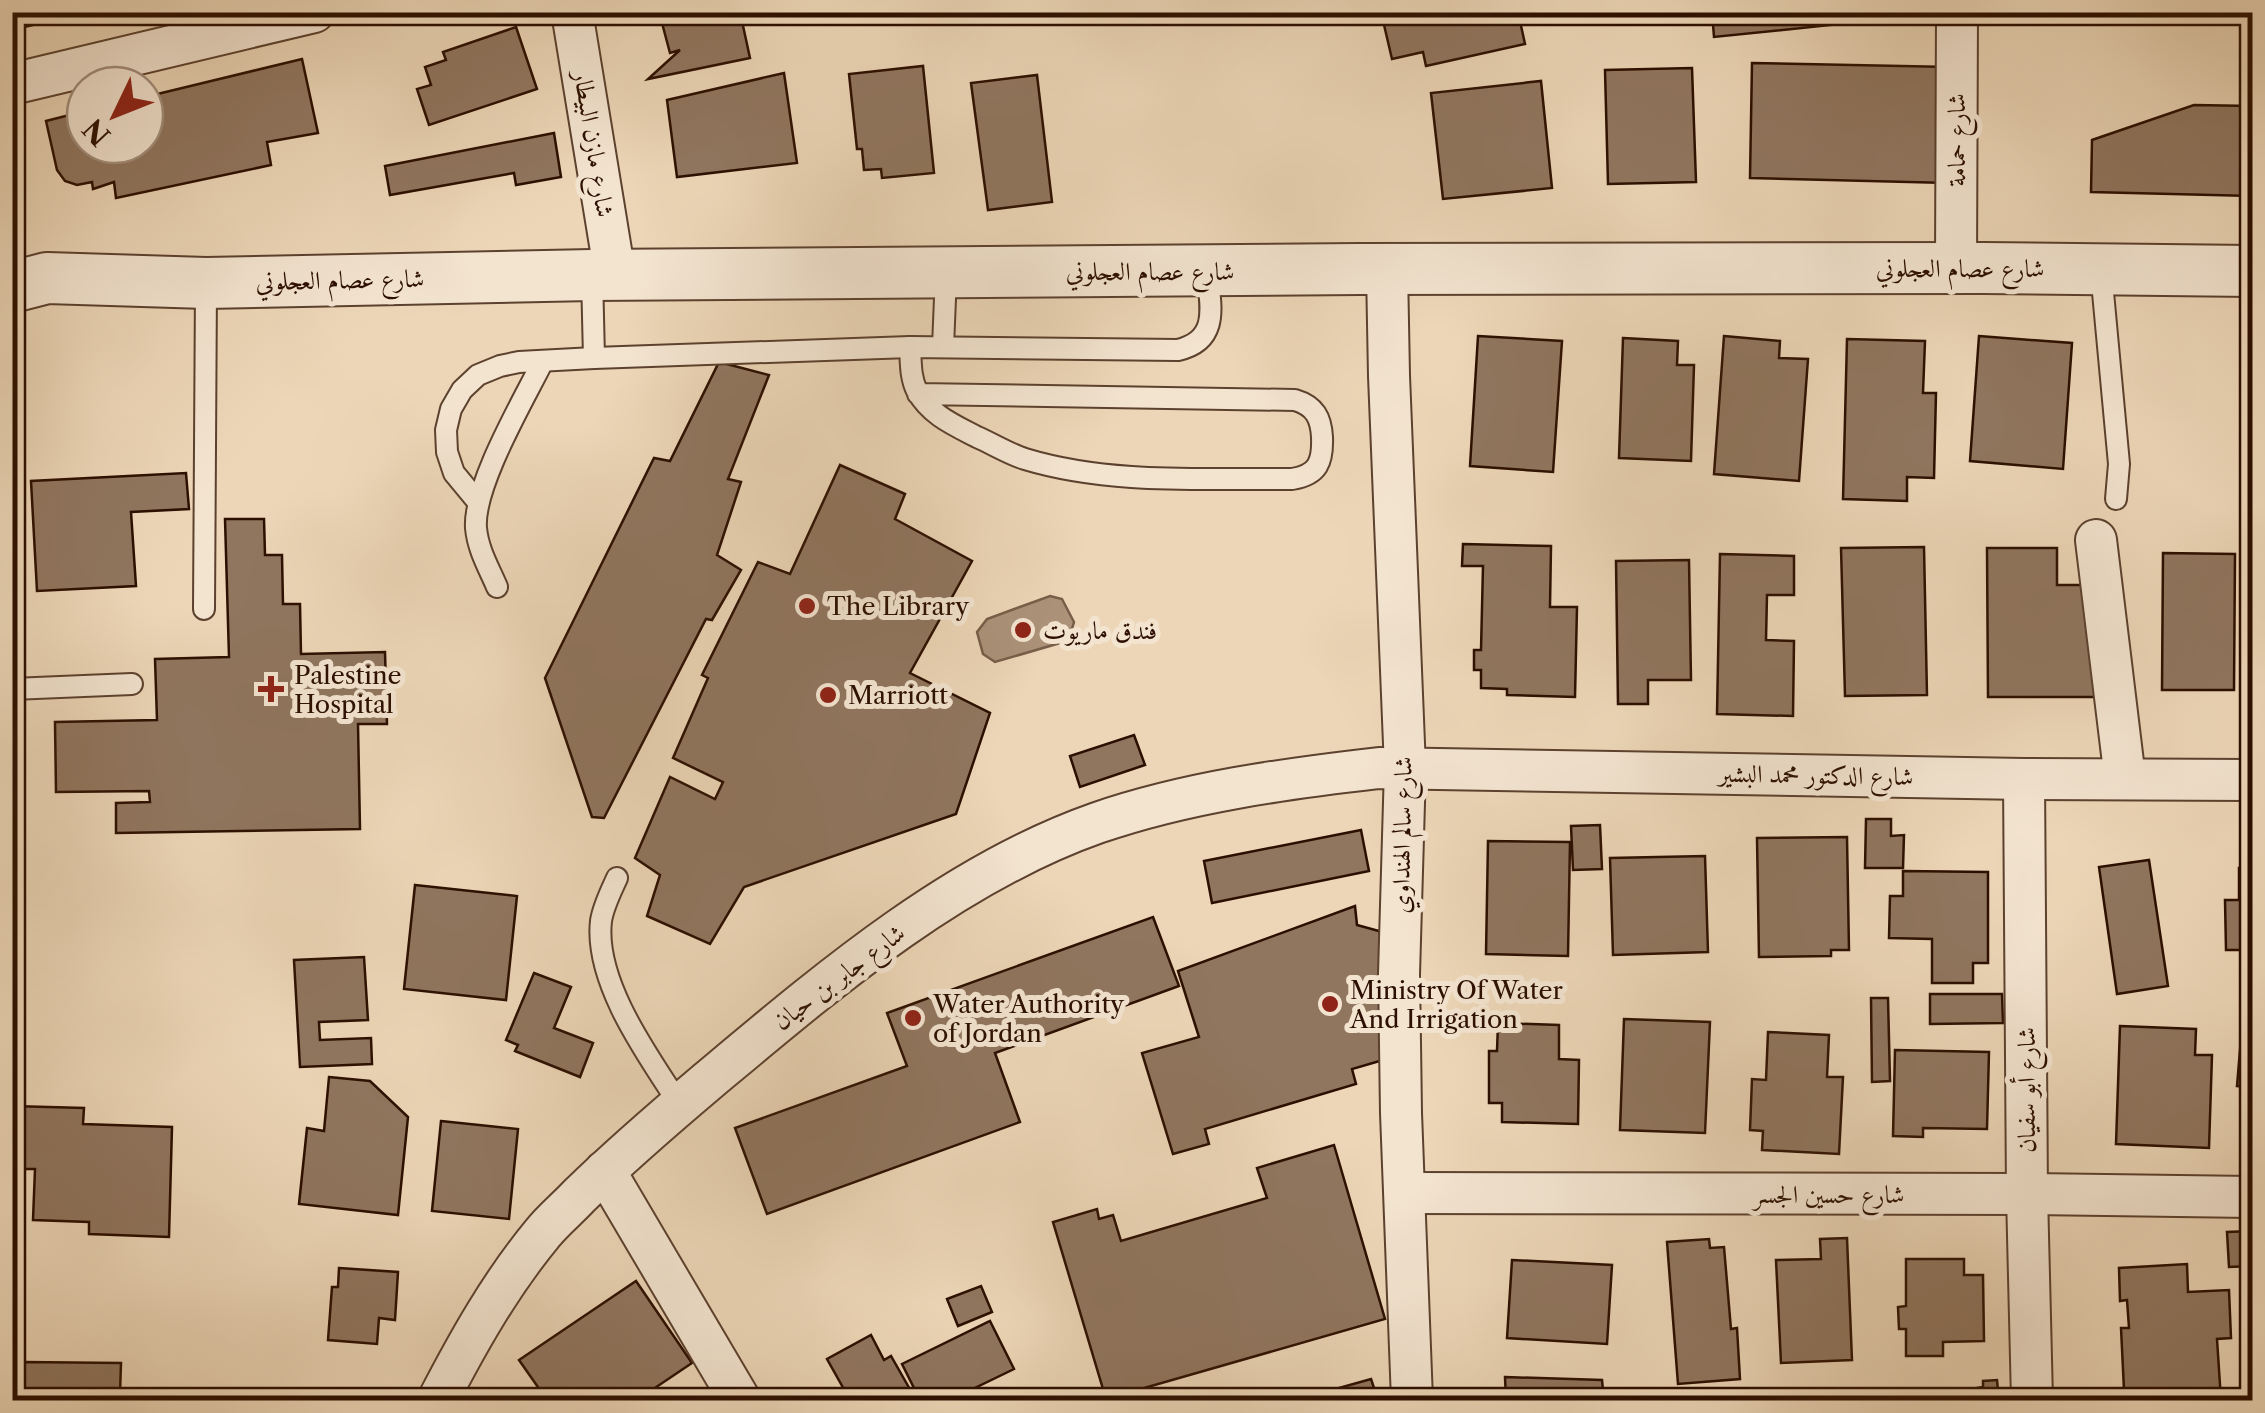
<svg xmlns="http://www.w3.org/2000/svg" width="2265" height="1413" font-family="'Libre Caslon Text',Amiri,serif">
<rect width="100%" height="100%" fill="#ecd6b7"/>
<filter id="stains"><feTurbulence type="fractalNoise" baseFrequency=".002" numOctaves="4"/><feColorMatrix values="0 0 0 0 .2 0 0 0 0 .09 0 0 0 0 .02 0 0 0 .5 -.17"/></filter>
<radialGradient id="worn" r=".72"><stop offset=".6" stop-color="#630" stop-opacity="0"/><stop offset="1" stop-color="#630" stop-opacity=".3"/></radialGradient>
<path fill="#ab9279" stroke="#785e49" stroke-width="2.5" d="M1050 596 1062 599 1074 622 1070 635 1060 643 995 662 983 654 977 632 987 619Z"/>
<g fill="#90765f" stroke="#2c0f00" stroke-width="2.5">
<path d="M12 12H88L12 30Z"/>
<path d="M665 12H740L750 58 648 79 680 50 670 53 662 23 677 19Z"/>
<path d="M758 12H847L760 20Z"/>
<path d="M1381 12H1518L1525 44 1426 66 1423 52 1392 59Z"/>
<path d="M1572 12H1636L1573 20Z"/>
<path d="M1712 12H1830L1831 25 1714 37Z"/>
<path d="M516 27 537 89 429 125 417 89 431 85 425 67 446 60 443 52Z"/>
<path d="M302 59 318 133 267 142 271 165 116 198 114 182 93 189 92 182 77 185 65 181 57 170 46 121 85 111V145H145V97Z"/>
<path d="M1752 63 1950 67 1948 183 1750 178Z"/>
<path d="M923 66 934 173 882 178 881 169 864 170 862 149H857L849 74Z"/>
<path d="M1692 68 1696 182 1608 184 1605 70Z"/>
<path d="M784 73 797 163 677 177 667 100Z"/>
<path d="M1037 75 1052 202 988 210 971 83Z"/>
<path d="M1541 81 1552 188 1443 199 1431 93Z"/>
<path d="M2194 105 2252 106V196L2091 192 2092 140Z"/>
<path d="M554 133 561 177 516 185 514 173 390 195 385 166Z"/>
<path d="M1478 336 1562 341 1553 472 1470 466Z"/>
<path d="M1724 336 1780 341 1779 358 1808 359 1799 481 1714 474Z"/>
<path d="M1979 336 2072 343 2063 469 1970 461Z"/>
<path d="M1623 338 1678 341 1677 365H1694L1691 461 1619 458Z"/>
<path d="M1847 339 1925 341 1923 393H1936L1934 478 1907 477V501L1843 499Z"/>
<path d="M719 362 769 375 728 479 741 482 717 555 741 570 712 620 706 619 604 818 592 817 545 678 654 458 670 461Z"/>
<path d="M840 465 905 494 895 519 972 561 910 673 990 713 956 814 744 887 710 944 647 916 660 875 635 858 670 777 715 799 723 782 673 758 708 678 702 675 758 562 790 574Z"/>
<path d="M186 473 189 509 131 512 136 586 37 591 31 481Z"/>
<path d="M225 519H264L265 555H282L283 604H300L301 654 385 652 387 724H358L360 829 116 833V803L150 802 149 791 56 792 55 722 157 720 155 659 229 657Z"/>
<path d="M1463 544 1551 546 1550 607H1577L1575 697 1507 695V689L1481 688V670H1474V650H1481L1483 566H1462Z"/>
<path d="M1924 547 1927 695 1845 696 1841 548Z"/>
<path d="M1987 548H2057V585H2097L2099 697H1988Z"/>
<path d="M2163 553 2235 554 2234 690H2162Z"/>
<path d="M1720 554 1794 556V595H1767L1766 640 1794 641 1793 716 1717 714Z"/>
<path d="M1689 560 1691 680H1648V704H1618L1616 561Z"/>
<path d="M1134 735 1145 765 1080 787 1070 756Z"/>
<path d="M1866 819H1891V836L1904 835 1903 868H1865Z"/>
<path d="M1600 825 1602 869 1573 870 1571 826Z"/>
<path d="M1361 830 1369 871 1212 903 1204 861Z"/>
<path d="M1847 837 1849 950H1831V956L1759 957 1757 838Z"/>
<path d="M1488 841 1570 842 1568 956 1486 954Z"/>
<path d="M1705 856 1708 952 1613 955 1610 858Z"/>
<path d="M2149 860 2168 986 2117 994 2099 867Z"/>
<path d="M2239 868H2252V950H2226L2225 900H2239Z"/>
<path d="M1903 871 1988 872V963H1973V983H1932V939L1889 938 1890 896H1903Z"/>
<path d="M415 885 517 896 506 1000 404 989Z"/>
<path d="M1355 906 1357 925 1379 931 1387 959 1400 1055 1352 1069 1356 1084 1205 1129 1209 1144 1173 1154 1142 1053 1199 1037 1178 971Z"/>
<path d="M1153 917 1179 986 995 1053 1020 1122 767 1214 735 1128 907 1066 887 1013Z"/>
<path d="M364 957 368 1020 319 1022 320 1040 371 1038 372 1064 300 1067 294 960Z"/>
<path d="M534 973 571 987 554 1028 593 1043 580 1077 515 1051 518 1045 506 1040Z"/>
<path d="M1930 994H2002L2003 1023 1930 1024Z"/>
<path d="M1871 998H1888L1890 1081 1872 1082Z"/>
<path d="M2243 1014 2252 1015V1087L2237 1086Z"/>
<path d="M1624 1019 1710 1022 1705 1133 1620 1130Z"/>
<path d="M1498 1023 1559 1025V1059L1579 1060 1578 1124 1502 1122V1103H1489V1051H1497Z"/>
<path d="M2120 1026 2196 1029 2195 1055H2212L2209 1148 2116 1144Z"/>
<path d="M1768 1032 1829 1035 1827 1077H1843L1839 1154 1762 1150 1763 1131 1750 1130 1752 1079 1766 1080Z"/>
<path d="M1895 1050 1989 1052 1987 1129 1923 1128V1137L1893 1136Z"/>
<path d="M329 1077 370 1081 408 1117 398 1215 299 1204 307 1128 324 1131Z"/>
<path d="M12 1106 84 1108 83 1124 172 1127 169 1237 89 1234V1222L33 1220 35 1169H12Z"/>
<path d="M441 1121 518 1129 509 1219 432 1211Z"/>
<path d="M1334 1145 1385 1319 1106 1399 1053 1222 1097 1209 1099 1219 1113 1215 1121 1241 1267 1198 1257 1168Z"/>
<path d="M2252 1231V1266L2229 1267 2227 1232Z"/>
<path d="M1847 1238 1852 1360 1781 1363 1776 1260 1821 1259 1820 1239Z"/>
<path d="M1709 1239 1710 1248 1724 1247 1731 1329 1737 1328 1740 1379 1678 1384 1667 1242Z"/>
<path d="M1906 1259H1964V1275H1983L1984 1341 1943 1342V1356H1906V1329H1899L1898 1307 1906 1306Z"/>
<path d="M1512 1260 1612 1265 1607 1344 1507 1338Z"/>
<path d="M2187 1264 2188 1292 2229 1290 2231 1338 2217 1339 2221 1400H2143V1389L2124 1390 2121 1328H2129L2127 1300 2120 1301 2119 1268Z"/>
<path d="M339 1268 398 1272 395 1320 379 1318 377 1344 328 1340 332 1287H338Z"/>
<path d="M636 1281 692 1363 637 1400H547L519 1360Z"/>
<path d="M981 1286 992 1312 958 1326 947 1299Z"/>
<path d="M990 1321 1014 1369 950 1400H920L902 1364Z"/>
<path d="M871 1335 884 1360 891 1356 916 1400H850L827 1359Z"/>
<path d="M23 1362 121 1363 120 1394H95V1400H22Z"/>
<path d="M1505 1377 1602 1380 1604 1400H1506Z"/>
<path d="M1371 1379 1378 1400H1296Z"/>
<path d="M1997 1380 1999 1400H1966H1972L1971 1389 1983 1387V1381Z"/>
</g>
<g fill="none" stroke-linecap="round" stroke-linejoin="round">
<defs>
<g id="service">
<path d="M2101 271 2119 464 2116 499"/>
<path d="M592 275 594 358"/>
<path d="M910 347C911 362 910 377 917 391 930 415 954 425 977 437 993 444 1009 454 1025 459 1111 485 1204 478 1292 479 1318 475 1323 462 1322 437 1321 418 1315 406 1295 400L918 394"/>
<path d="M943 347 946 274"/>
<path d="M478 502 454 473 447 452 446 430 451 409 462 390 478 375 500 366 519 362 594 358 910 347 1178 350C1221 340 1210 304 1207 271"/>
<path d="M497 587C489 568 478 550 476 528 473 486 523 401 543 361"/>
<path d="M204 609 206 285"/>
<path d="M12 689 132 684"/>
<path d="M617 878C611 891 603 907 601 921 594 982 648 1056 680 1105"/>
</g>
<g id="minor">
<path d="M572 12 615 275"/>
<path d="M12 84 314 12"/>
<path d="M1956 268 1957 12"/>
<path d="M1387 270 1389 376 1405 768 1399 974 1401 1113 1412 1400"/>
<path d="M2096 540 2125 779"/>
<path d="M2024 779 2027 1194 2032 1400"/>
<path d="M605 1171 740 1400"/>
<path d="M1405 1193 2027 1194 2252 1197"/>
<path d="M438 1400C468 1342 500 1285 542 1234 553 1220 567 1209 579 1196 620 1156 664 1118 709 1080 825 983 952 874 1097 823 1187 792 1284 779 1379 768L2024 779 2252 780"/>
</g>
<path id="tertiary" d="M12 287 47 278 206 283 592 275 1360 269 1983 268 2252 271"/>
</defs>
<use href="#service" stroke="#5c412e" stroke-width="24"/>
<use href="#minor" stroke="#5c412e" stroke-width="44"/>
<use href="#tertiary" stroke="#5c412e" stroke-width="54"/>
<use href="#service" stroke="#f3e4d0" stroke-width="20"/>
<use href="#minor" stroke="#f3e4d0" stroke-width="40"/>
<use href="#tertiary" stroke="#f3e4d0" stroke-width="50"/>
</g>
<g fill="#8f2418" stroke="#f3e4d0" stroke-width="4">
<circle cx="807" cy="606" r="10"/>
<circle cx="1023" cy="630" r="10"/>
<path d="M266 674h10v10h10v10h-10v10h-10v-10h-10v-10h10z"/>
<circle cx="828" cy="695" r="10"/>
<circle cx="1330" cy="1004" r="10"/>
<circle cx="913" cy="1018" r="10"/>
</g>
<g text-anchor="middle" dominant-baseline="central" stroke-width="10" stroke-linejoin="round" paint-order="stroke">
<g font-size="25" fill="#2c0f00" stroke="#f3e4d0">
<text transform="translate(1956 140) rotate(-90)">شارع حمامة</text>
<text transform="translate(594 144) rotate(81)">شارع مازن البيطار</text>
<text x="1960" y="268">شارع عصام العجلوني</text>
<text x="1150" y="271">شارع عصام العجلوني</text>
<text transform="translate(340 280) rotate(-1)">شارع عصام العجلوني</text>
<text transform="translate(1816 775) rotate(1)">شارع الدكتور محمد البشير</text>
<text transform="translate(1402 835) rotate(-89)">شارع سالم الهنداوي</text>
<text transform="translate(839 977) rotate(-37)">شارع جابر بن حيان</text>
<text transform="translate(2026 1090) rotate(-90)">شارع أبو سفيان</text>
<text x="1829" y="1194">شارع حسين الجسر</text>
</g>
<g font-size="25" fill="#2c0f00" stroke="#f3e4d0" text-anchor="start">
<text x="827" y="606">The Library</text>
<text x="1043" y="630">فندق ماريوت</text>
<text x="294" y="675">Palestine<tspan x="294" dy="29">Hospital</tspan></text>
<text x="848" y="695">Marriott</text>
<text x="1350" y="990">Ministry Of Water<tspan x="1350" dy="29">And Irrigation</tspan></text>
<text x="933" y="1004">Water Authority<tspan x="933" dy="29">of Jordan</tspan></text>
</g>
</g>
<rect width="2265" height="1413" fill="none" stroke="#ecd6b7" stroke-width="50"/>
<rect x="15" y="15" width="2235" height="1383" fill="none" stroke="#2c0f00" stroke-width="5"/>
<rect x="25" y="25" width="2215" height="1363" fill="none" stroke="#2c0f00" stroke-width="2.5"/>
<g transform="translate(115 115) rotate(227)"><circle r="48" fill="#f3e4d0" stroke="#a38f7d" stroke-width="2.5"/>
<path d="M0-8L18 38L0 25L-18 38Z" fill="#8f2418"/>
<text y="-15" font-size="28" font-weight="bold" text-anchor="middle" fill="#2c0f00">N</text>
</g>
<rect width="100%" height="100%" filter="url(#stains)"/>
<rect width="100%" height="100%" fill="url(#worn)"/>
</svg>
